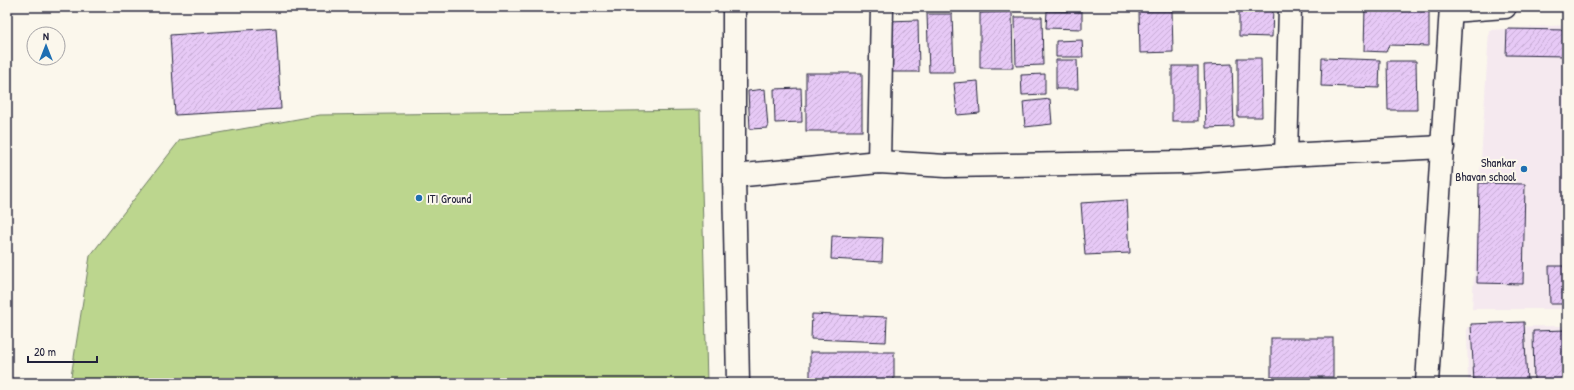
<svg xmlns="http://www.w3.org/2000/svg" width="1574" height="390" font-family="'Patrick Hand',sans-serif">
<defs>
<pattern id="building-hatch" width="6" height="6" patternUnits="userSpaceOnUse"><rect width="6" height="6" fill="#e7c9f6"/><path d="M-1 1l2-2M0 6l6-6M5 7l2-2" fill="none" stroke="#c6acd4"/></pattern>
</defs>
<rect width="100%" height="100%" fill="#fbf7ec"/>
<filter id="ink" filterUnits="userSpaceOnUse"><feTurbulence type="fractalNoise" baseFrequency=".025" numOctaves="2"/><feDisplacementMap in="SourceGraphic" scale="8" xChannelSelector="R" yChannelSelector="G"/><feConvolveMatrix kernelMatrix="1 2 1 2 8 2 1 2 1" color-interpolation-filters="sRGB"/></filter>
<g filter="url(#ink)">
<g fill="#f5e9ef">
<path d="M1567 25V309H1472L1489 30Z"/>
<path d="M1567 326V383H1468L1467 327Z"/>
</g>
<path fill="#bcd68e" stroke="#6f7c64" d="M700 110 707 383H70L90 256 180 140 320 115Z"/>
<g fill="url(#building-hatch)" stroke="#22223b">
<path d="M1239 7 1273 8 1272 37 1239 36Z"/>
<path d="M1365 7H1429V46L1389 45 1386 52 1364 51Z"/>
<path d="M1047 11 1082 12V29L1046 28Z"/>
<path d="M1139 11H1172L1173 52 1140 53Z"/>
<path d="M1012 12 1013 68H980V13Z"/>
<path d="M927 14H952L954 72H929Z"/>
<path d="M1015 17H1042L1043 65 1016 66Z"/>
<path d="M918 20 919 72H890L888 21Z"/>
<path d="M276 28 281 109 175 115 170 35Z"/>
<path d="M1507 29 1567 30V56L1506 55Z"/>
<path d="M1082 40 1083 57H1056V41Z"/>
<path d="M1238 58H1261L1262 117H1238Z"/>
<path d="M1322 58 1380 60 1379 88 1321 86Z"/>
<path d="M1056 60H1077L1078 89H1056Z"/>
<path d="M1387 61H1416L1417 110H1388Z"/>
<path d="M1232 64 1234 127 1206 128 1204 65Z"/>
<rect x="1172" y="66" width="26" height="55"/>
<rect x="806" y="73" width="56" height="58"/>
<path d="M1045 74V94L1022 95 1021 75Z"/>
<path d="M978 81 980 113 957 115 954 83Z"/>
<path d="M801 88 802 122 775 123 774 89Z"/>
<path d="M765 89 768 128 750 129 748 91Z"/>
<path d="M1050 99 1052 124 1025 127 1023 102Z"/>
<path d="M1479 183 1525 184 1523 284 1477 283Z"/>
<path d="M1127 200 1130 253 1085 255 1081 203Z"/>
<path d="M832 236 883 238 882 262 831 259Z"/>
<path d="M1549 266H1567V304H1550Z"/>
<path d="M812 314 887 317 886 342 811 339Z"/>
<path d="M1524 322 1527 383H1474L1471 324Z"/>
<path d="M1567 330V383H1534L1533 331Z"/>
<rect x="1271" y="338" width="62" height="39"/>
<rect x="810" y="352" width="84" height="30"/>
</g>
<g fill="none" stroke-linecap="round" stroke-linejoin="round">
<defs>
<g id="minor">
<path d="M734 7V176L879 162 946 166 1185 162 1286 155 1443 147"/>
<path d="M1451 11 1505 7"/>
<path d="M1286 155 1290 7"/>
<path d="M879 162 882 7"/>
<path d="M734 176 738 383"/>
</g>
<path id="tertiary" d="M1427 383 1451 7"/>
</defs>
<use href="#minor" stroke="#22223b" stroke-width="25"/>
<use href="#tertiary" stroke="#22223b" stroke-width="25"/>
<use href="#minor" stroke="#fbf7ec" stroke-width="22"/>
<use href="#tertiary" stroke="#fbf7ec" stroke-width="22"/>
</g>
</g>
<g fill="#1f6fb2" stroke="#fbf7ec" stroke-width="1.5">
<circle cx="1524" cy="169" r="4"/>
<circle cx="419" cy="198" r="4"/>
</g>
<g text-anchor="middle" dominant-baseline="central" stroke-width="4" stroke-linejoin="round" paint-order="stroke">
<g font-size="12" fill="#22223b" stroke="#fbf7ec" text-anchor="end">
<text x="1516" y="162">Shankar<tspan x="1516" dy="14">Bhavan school</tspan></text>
<text x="427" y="198" text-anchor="start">ITI Ground</text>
</g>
</g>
<rect width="1574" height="390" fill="none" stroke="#fbf7ec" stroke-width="24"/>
<rect x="12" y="12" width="1550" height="366" fill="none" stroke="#22223b" stroke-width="1.5" filter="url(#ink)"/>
<g transform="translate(46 46)"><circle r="19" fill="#fbf7ec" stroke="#a4a2a5"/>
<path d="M0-3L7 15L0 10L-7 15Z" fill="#1f6fb2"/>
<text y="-6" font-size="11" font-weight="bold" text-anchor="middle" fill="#22223b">N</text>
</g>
<path d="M28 356v6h69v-6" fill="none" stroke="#22223b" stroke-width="2"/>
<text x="34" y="356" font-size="12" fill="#22223b" stroke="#fbf7ec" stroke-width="3" paint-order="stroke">20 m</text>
</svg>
